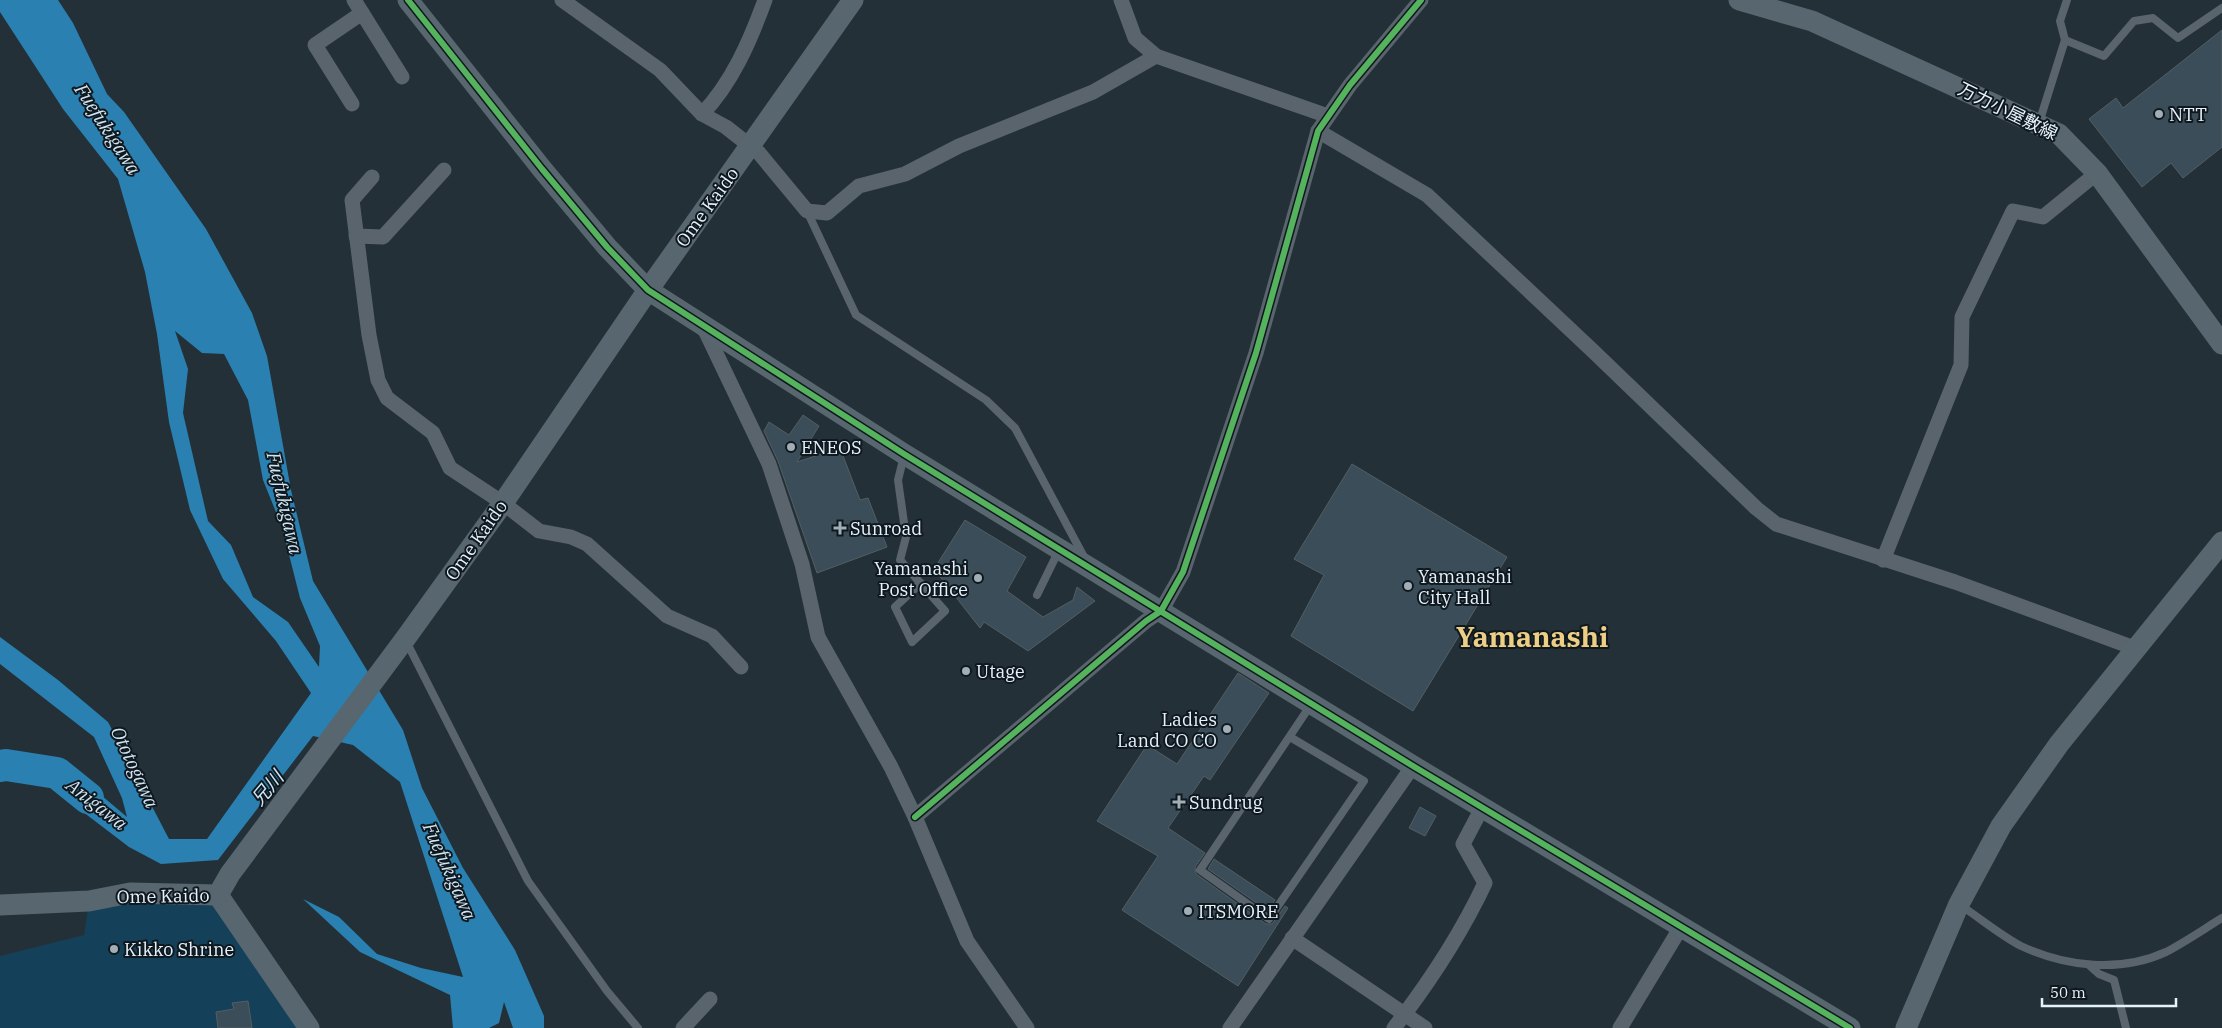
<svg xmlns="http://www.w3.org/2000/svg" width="2222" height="1028" font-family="'IBM Plex Serif','Noto Sans JP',serif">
<rect width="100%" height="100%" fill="#243037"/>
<path fill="#14405a" d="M218 895 307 1028H0V956L84 935 89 901Z"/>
<path fill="#2980b1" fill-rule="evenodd" d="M0 0H58L73 23 107 94 124 112 206 229 252 313 267 356 291 490 313 581 403 730 422 788 463 868 515 950 544 1016V1028H513L504 1002 499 1023 489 1028H453L450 995 360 952 303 899 339 917 377 954 421 968 463 977 400 782 353 745 313 736 218 860 161 864 129 847 49 786 55 765 69 768 127 817 122 798 94 737 0 664V637L58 680 108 722 169 839H207L311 693 276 641 223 579 190 510 169 422 157 334 145 272 118 179 63 109 26 52 0 12ZM175 331 202 353 224 354 248 400 263 480 282 527 300 598 320 646 319 667 288 622 253 597 231 545 208 521 183 413 188 369Z"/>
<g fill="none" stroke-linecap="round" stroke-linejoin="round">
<path stroke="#2980b1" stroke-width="32" d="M0 766 6 765 57 773 88 798"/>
</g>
<g fill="#3a4d58" stroke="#535e64">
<path d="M2222 30V147L2183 178 2171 163 2142 187 2089 119 2116 98 2123 108Z"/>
<path d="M803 415 819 426 797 462 840 448 860 500 868 498 887 547 817 573 778 461 764 431 769 422 789 435Z"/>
<path d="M1352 464 1507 557 1413 711 1291 636 1324 575 1294 559Z"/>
<path d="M965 520 1026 557 1007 591 1043 617 1073 600 1077 587 1095 601 1028 651 984 622 980 628 934 569Z"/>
<path d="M1238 673 1269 693 1210 780 1204 776 1168 828 1205 853 1195 867 1196 874 1266 924H1272L1285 906 1288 908 1238 986 1122 910 1158 856 1097 821 1147 745 1177 764Z"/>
<path d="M1420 807 1436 816 1425 836 1409 828Z"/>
<path d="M1214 859 1275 900 1268 911 1208 869Z"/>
<path d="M248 1001 252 1028H218L216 1012 234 1009 232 1003Z"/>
</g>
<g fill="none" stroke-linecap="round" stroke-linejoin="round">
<g stroke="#59646c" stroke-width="8">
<path d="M2065 40 2060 21 2067 0"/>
<path d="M2039 123 2065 40 2104 56 2134 21 2153 18 2178 38 2222 8"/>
<path d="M807 211 856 315 986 400 1015 428 1084 557"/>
<path d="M904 456 898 480 906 537 900 560 945 611 912 642 895 607 921 583"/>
<path d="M1037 595 1058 552"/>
<path d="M406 641 528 881 607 991 638 1028"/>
<path d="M1290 737 1364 781 1269 919 1200 870 1310 706"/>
<path d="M1960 905C1980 918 2000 935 2021 946 2066 967 2120 973 2166 952 2185 942 2204 929 2222 918"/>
<path d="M2089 965 2099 974 2114 980 2126 1028"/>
</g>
<g stroke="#59646c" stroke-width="15">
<path d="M354 0 402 77"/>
<path d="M562 0 660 70 702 114 726 127 759 153 807 211 827 213 859 186 905 174 959 146 1093 92 1156 56"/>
<path d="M1121 0 1135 38 1156 56 1328 116"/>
<path d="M352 104 315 45 362 13"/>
<path d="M702 114C732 83 750 41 765 0"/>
<path d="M1318 131 1427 195 1593 351 1756 508 1776 524 1955 582 2137 649"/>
<path d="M372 177 352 200 369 335 378 380 387 398 433 433 450 468 503 503 539 531 571 537 587 544 667 616 712 636 741 667"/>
<path d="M356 236 383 237 444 170"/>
<path d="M703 326 769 464 802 564 818 637 891 767 915 817 967 941 1027 1028"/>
<path d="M1883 560 1961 365 1962 317 2013 211 2043 217 2097 173"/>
<path d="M915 817 1146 621 1161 611 1183 572 1256 353 1318 131 1350 85 1421 0"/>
<path d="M1292 938 1425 1028"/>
<path d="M683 1028 710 999"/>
<path d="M1230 1028 1413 766"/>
<path d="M1394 1028C1428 984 1461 934 1485 883L1463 844 1482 808"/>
<path d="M1620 1028 1681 927"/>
</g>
<g stroke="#58666f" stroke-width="21">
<path d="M408 0 542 169 607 247 648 290 904 454 1413 766 1850 1028"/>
<path d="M1739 0 1812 21 2059 134 2097 173 2222 344"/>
<path d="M218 895 309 1028"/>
<path d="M0 905 89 901 130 893 218 895 230 874 405 639 503 503 648 290 853 0"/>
<path d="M1906 1028 1959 904 2001 826 2059 744 2222 542"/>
</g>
<defs>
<g id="cycleway">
<path d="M408 0 542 169 607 247 648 290 904 454 1413 766 1850 1028"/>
<path d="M915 817 1146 621 1161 611 1183 572 1256 353 1318 131 1350 85 1421 0"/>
</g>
</defs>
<use href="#cycleway" stroke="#0f181e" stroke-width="9"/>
<use href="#cycleway" stroke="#56b35d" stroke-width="6"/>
</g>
<g fill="#a1aeb6" stroke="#0f181e" stroke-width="2">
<circle cx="2159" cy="114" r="5"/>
<circle cx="791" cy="447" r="5"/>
<path d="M837.5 520.5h5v5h5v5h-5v5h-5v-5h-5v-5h5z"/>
<circle cx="978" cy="578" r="5"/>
<circle cx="1408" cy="586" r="5"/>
<circle cx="966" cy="671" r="5"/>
<circle cx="1227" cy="729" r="5"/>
<path d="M1176.5 794.5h5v5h5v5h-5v5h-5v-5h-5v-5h5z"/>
<circle cx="1188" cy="911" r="5"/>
<circle cx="114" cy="949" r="5"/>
</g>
<g text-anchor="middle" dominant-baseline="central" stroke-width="4" stroke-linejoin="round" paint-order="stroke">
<g font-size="18" fill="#e5f2fb" stroke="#0f181e">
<text transform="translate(2008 111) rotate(26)">万力小屋敷線</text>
<text transform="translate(707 207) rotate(-54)">Ome Kaido</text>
<text transform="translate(476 540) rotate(-55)">Ome Kaido</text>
<text transform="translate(163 896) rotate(-1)">Ome Kaido</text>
</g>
<g font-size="18" fill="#e5f2fb" stroke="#0f181e" text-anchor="start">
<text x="2169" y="114">NTT</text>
<text x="801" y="447">ENEOS</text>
<text x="850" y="528">Sunroad</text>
<text x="968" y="568" text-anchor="end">Yamanashi<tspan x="968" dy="21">Post Office</tspan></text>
<text x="1418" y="576">Yamanashi<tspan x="1418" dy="21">City Hall</tspan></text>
<text x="976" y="671">Utage</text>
<text x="1217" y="719" text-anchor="end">Ladies<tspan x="1217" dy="21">Land CO CO</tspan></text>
<text x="1189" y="802">Sundrug</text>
<text x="1198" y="911">ITSMORE</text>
<text x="124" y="949">Kikko Shrine</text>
</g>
<g font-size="19" font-style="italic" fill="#d0e5f3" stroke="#0f181e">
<text transform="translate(108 129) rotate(57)">Fuefukigawa</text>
<text transform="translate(285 503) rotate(77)">Fuefukigawa</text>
<text transform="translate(135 767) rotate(65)">Ototogawa</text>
<text transform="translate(267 788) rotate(-50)">兄川</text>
<text transform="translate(97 804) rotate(38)">Anigawa</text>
<text transform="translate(450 871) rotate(66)">Fuefukigawa</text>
</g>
<g font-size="28" font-weight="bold" fill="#eccf84" stroke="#0f181e">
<text x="1532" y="636">Yamanashi</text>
</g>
</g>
<path d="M2042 998v8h134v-8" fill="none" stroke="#e5f2fb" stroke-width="2.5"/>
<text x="2050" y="998" font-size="15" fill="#e5f2fb" stroke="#0f181e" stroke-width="4" paint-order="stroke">50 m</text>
</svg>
